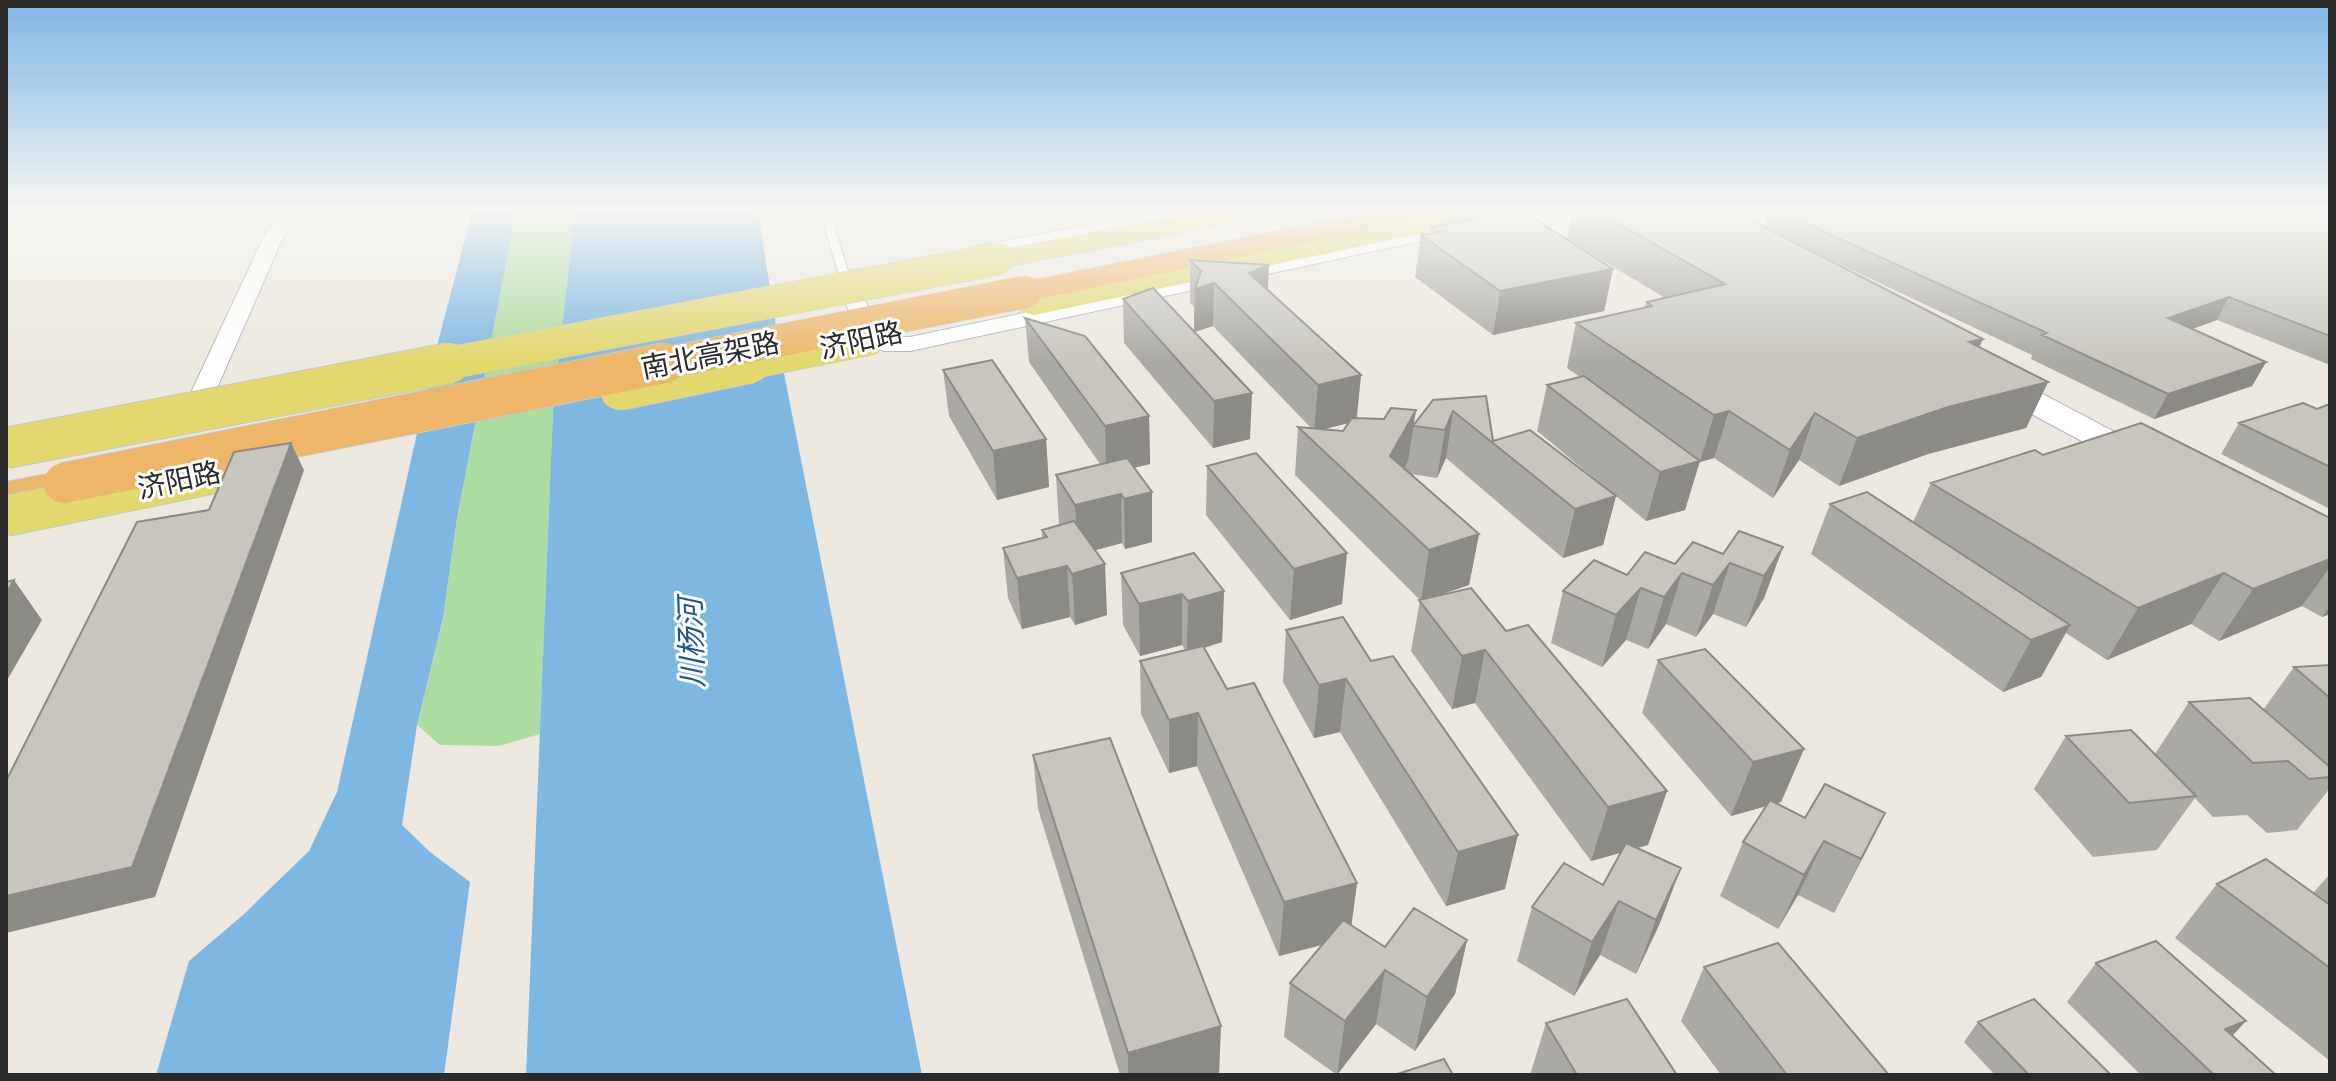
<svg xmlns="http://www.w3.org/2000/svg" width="2336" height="1081" font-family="'Alegreya Sans','Noto Sans SC',sans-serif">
	<rect width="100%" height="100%" fill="#ece8df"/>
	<!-- green -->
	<path fill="#addca2" d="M516 212H575L553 410 540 734 499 746 440 745 417 725 443 618 457 518Z"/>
	<!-- water -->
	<path fill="#7eb8e2" d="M472 212H516L457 518 443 618 417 725 402 825 430 852 470 882 444 1075H156L189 961 243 915 309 851 337 792 434 357Z
		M575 212H758L782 363 922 1075H526L553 410Z"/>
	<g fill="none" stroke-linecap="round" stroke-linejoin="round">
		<!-- lane casing -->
		<g stroke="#b3b3bd" stroke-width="2">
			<path id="lane" d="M820 212H830L850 278 849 280 840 278Z"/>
		</g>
		<!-- street casing -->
		<g stroke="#b3b3bd" stroke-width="2">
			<path id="street" d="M283 212H301L284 235 213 397 209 402H193L189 397 265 234Z
				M1159 212H1197L1188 218 972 259 962 253 972 247Z
				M1502 212H1537L1528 218 910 351H884L861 340 835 278 838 274 857 269 864 271 867 275 864 279 857 281 878 331 889 337H910Z"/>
		</g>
		<!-- secondary casing -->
		<g stroke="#b3b3bd" stroke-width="2">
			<path id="secondary" d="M1994 371 2005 374 2156 454 2161 461 2156 468 2144 471 2132 468 1983 388 1978 381 1983 374Z"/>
		</g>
		<!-- primary casing -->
		<g stroke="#c8c8c8" stroke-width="2">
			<path id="primary" d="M1198 212H1257L1253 218 1243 221 998 268 987 266 982 259 987 252 998 250Z
				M1439 212H1495L1491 218 1481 221 1034 315 1022 312 1017 305 1022 298 1034 295Z"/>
		</g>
		<!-- highway casing -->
		<g stroke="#c8c8c8" stroke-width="2">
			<path id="highway" d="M1372 212H1428L1424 218 1414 221 1025 302 1013 299 1009 292 1013 285 1025 282Z
				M64 471 79 474 85 483 79 492 6 508V482Z"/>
		</g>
		<!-- lane -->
		<use href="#lane" fill="#fff" fill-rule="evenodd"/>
		<!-- street -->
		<use href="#street" fill="#fff" fill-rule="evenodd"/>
		<!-- secondary -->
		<use href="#secondary" fill="#fff" fill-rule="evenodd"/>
		<!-- primary -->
		<use href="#primary" fill="#e1d86e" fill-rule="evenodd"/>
		<!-- highway -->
		<use href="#highway" fill="#edb669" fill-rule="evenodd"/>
		<!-- primary-bridge-far1 casing -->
		<g stroke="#c8c8c8" stroke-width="33" stroke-linecap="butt">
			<path id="primary-bridge-far1" d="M439 365 998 259
				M740 365 870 339"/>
		</g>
		<!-- primary-bridge casing -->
		<g stroke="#c8c8c8" stroke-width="42" stroke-linecap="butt">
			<path id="primary-bridge" d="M620 390 750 363
				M6 448 450 363
				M6 516 215 473"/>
		</g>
		<!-- highway-bridge-far1 casing -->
		<g stroke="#c8c8c8" stroke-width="33" stroke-linecap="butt">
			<path id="highway-bridge-far1" d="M655 365 1025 292"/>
		</g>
		<!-- highway-bridge casing -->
		<g stroke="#c8c8c8" stroke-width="42" stroke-linecap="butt">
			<path id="highway-bridge" d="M64 483 665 363"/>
		</g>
		<!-- primary-bridge-far1 -->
		<use href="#primary-bridge-far1" stroke="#e1d86e" stroke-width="32"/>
		<!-- primary-bridge -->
		<use href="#primary-bridge" stroke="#e1d86e" stroke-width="40"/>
		<!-- highway-bridge-far1 -->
		<use href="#highway-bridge-far1" stroke="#edb669" stroke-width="32"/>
		<!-- highway-bridge -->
		<use href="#highway-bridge" stroke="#edb669" stroke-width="40"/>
	</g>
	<!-- wall -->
	<path fill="#aba9a3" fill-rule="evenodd" d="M1477 212H1524L1613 269 1604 311 1493 335 1415 277 1421 235 1430 234 1431 227 1476 218Z
		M1572 212H1735L1764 227 1769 212H2330V365L2217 320 2192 329 2266 362 2252 386 2154 419 2031 359 2032 355 1799 245 1979 347 2048 382 2026 428 1928 454 1839 486 1799 460 1773 498 1714 458 1699 462 1685 510 1646 521 1616 496 1603 545 1563 558 1446 458 1437 478 1411 474 1479 534 1469 585 1437 596 1506 631 1667 791 1648 845 1637 848 1660 923 1636 974 1600 955 1574 996 1517 961 1532 907 1603 885 1620 853 1591 861 1475 703 1452 709 1411 651 1420 600 1295 475 1298 427 1311 428 1213 326 1195 332 1250 439 1213 448 1124 343 1123 299 1194 331V307L1190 303V260L1267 289 1361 375 1357 418 1415 424 1486 396 1493 441 1611 492 1537 431 1547 385 1580 377 1567 368 1576 323 1645 307 1647 302 1665 298 1567 239ZM1349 423 1343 431 1323 429Z
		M1025 318 1149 416 1150 464 1134 468 1152 492V542L1125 549 1122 543 1095 550 1107 615 1075 625 1070 617 1022 629 1008 598 1003 548 1042 538V530L1059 525 1056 475 1100 464 1029 362Z
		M943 370 1046 439 1049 487 997 500 949 416Z
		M2330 404V509L2221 454 2239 423 2317 409Z
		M2043 455 2330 518V614L2322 617 2302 606 2219 641 2191 624 2107 660 2066 633 2041 677 2003 692 1811 554 1830 504 1913 522 1931 483Z
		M1207 466 1342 604 1290 620 1206 515Z
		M1783 547 1764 598 1746 627 1713 614 1696 637 1666 624 1648 649 1626 640 1602 667 1551 643 1563 591 1675 564 1723 554Z
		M1121 573 1224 591 1222 642 1204 648 1227 689 1357 883 1351 925 1385 947 1467 940 1455 994 1415 1051 1376 1024 1337 1075 1284 1037 1290 983 1323 945 1279 956 1197 766 1169 773 1141 714 1140 661 1185 650 1182 645 1140 656 1123 625Z
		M1343 617 1505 889 1446 906 1340 732 1314 738 1283 682 1286 630Z
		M1658 660 1804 749 1781 802 1777 803 1805 818 1885 813 1834 913 1798 895 1778 929 1720 896 1743 842 1766 806 1731 816 1642 713Z
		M2330 665V788L2297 830 2267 833 2247 815 2213 817 2195 798 2157 850 2093 857 2034 789 2066 736 2155 754 2189 702 2263 710 2294 667Z
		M1033 755 1219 1075H1120L1038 809Z
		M2330 874V1061L2175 938 2217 884 2313 893Z
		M2096 963 2246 1021 2232 1035 2276 1075H2141L2067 1002Z
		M1704 967 1889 1075H1721L1681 1021Z
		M1978 1022 2111 1075H1995L1964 1042Z
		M1546 1023 1677 1075H1530Z"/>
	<!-- shaded-wall -->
	<path fill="#8b8a85" d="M1269 265 1267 308 1249 273Z
		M1613 269 1604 311 1493 335 1500 291Z
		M1214 283 1213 326 1194 332 1195 289Z
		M2229 297 2217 320 2156 342 2168 318Z
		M1983 339 1963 384 1969 342Z
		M2266 362 2252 386 2154 419 2168 394Z
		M1361 375 1356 421 1314 432 1318 385Z
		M2048 382 2026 428 1928 454 1839 486 1857 438 1948 407Z
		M1252 393 1250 439 1213 448 1214 401Z
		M1416 410 1408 461 1384 505 1390 456Z
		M1453 411 1446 458 1437 478 1445 430Z
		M1729 411 1714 458 1700 462 1714 415Z
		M1815 413 1799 460 1773 498 1790 450Z
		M1149 416 1150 464 1106 474 1105 426Z
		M1046 439 1049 487 997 500 993 451Z
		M291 443 304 470 155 897 6 933V896Z
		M1700 461 1685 510 1646 521 1660 472Z
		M1152 492V542L1125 549 1124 499Z
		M1121 494 1122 543 1078 555 1075 505Z
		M1616 496 1603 545 1563 558 1575 509Z
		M1479 534 1469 585 1421 601 1429 550Z
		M1783 547 1764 598 1746 627 1764 576Z
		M1347 553 1342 604 1290 620 1294 569Z
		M2330 559V567L2302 606 2219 641 2253 589Z
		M1730 563 1713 614 1696 637 1713 585Z
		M1105 564 1107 615 1075 625 1072 574Z
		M1067 566 1070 617 1022 629 1017 578Z
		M1682 573 1666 624 1648 649 1664 597Z
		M2224 573 2191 624 2107 660 2138 608Z
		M14 580 42 620 6 682V593Z
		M1641 588 1626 640 1602 667 1616 615Z
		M1224 591 1222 642 1187 653 1188 601Z
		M1182 594V645L1140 656 1139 604Z
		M2330 606V614L2322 617Z
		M2070 625 2041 677 2003 692 2031 640Z
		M1485 650 1475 703 1452 709 1462 656Z
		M1346 679 1340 732 1314 738 1319 685Z
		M1198 713 1197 766 1169 773V720Z
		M1804 749 1781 802 1731 816 1753 762Z
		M1667 791 1648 845 1591 861 1608 807Z
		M1885 813 1858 867 1834 913 1861 859Z
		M1518 835 1505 889 1446 906 1458 852Z
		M1824 841 1798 895 1778 929 1804 875Z
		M1681 868 1660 923 1636 974 1656 920Z
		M1357 883 1350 937 1279 956 1284 902Z
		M1619 901 1600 955 1574 996 1592 942Z
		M1467 940 1455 994 1415 1051 1427 997Z
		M1385 970 1376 1024 1337 1075 1345 1021Z
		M2246 1021 2211 1059 2225 1029Z
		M1221 1026 1219 1075H1128V1053Z"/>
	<!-- building -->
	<path fill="#c7c5be" stroke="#8b8a85" stroke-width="2" d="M1481 212H1524L1613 269 1500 291 1421 235 1439 232 1431 227 1484 217Z
		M1598 212H1735L1983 339 1969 342 2048 382 1948 407 1857 438 1815 413 1790 450 1729 411 1714 415 1576 323 1652 306 1647 302 1725 284Z
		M1781 212H2330V336L2229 297 2168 318 2266 362 2168 394 2042 335 2047 333Z
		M1190 260 1269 265 1249 273 1361 375 1318 385 1214 283 1195 289 1201 271Z
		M1153 288 1252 393 1214 401 1123 299Z
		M1025 318 1085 336 1149 416 1105 426Z
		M992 360 1046 439 993 451 943 370Z
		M1584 376 1700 461 1660 472 1547 385Z
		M1486 396 1493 441 1530 430 1616 496 1575 509 1453 411 1445 430 1413 426 1433 400Z
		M2303 403 2317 409 2330 404V467L2239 423Z
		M1391 408 1416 410 1390 456 1479 534 1429 550 1298 427 1343 431 1352 418 1384 419Z
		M2141 423 2330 518V559L2253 589 2224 573 2138 608 1931 483 2035 450 2043 455Z
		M291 443 132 867 6 896V781L137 522 209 510 234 452Z
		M1256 453 1347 553 1294 569 1207 466Z
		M1127 458 1152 492 1124 499 1121 494 1075 505 1056 475Z
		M1867 492 2070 625 2031 640 1830 504Z
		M1074 521 1105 564 1072 574 1067 566 1017 578 1003 548 1047 537 1042 530Z
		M1739 531 1783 547 1764 576 1730 563 1713 585 1682 573 1664 597 1641 588 1616 615 1563 591 1594 560 1627 575 1645 552 1675 564 1693 542 1723 554Z
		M1194 553 1224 591 1188 601 1182 594 1139 604 1121 573Z
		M14 580 6 593V582Z
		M1471 588 1506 631 1528 625 1667 791 1608 807 1485 650 1462 656 1419 600Z
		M1343 617 1371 661 1393 656 1518 835 1458 852 1346 679 1319 685 1286 630Z
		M1203 646 1227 689 1254 683 1357 883 1284 902 1198 713 1169 720 1140 661Z
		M1705 649 1804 749 1753 762 1658 660Z
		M2330 665V698L2294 667Z
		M2250 698 2330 767V777L2309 779 2288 761 2253 763 2189 702Z
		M2131 730 2196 796 2129 803 2066 736Z
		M1110 738 1221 1026 1128 1053 1033 755Z
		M1825 784 1885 813 1861 859 1824 841 1804 875 1743 842 1770 800 1805 818Z
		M1626 843 1681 868 1656 920 1619 901 1592 942 1532 907 1564 863 1603 885Z
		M2266 859 2330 905V968L2217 884Z
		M1414 908 1467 940 1427 997 1385 970 1345 1021 1290 983 1343 920 1385 947Z
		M2156 941 2246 1021 2225 1029 2276 1075H2214L2096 963Z
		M1778 943 1889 1075H1787L1704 967Z
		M1627 999 1677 1075H1577L1546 1023Z
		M2034 999 2111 1075H2029L1978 1022Z
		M1444 1059 1453 1075H1394Z"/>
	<!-- sky -->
	<linearGradient id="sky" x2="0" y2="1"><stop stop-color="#7db6e6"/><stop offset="0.58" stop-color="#f6f5f1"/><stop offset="1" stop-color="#f6f5f1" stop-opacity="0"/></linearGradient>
	<rect width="2336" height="363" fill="url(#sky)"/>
	<g text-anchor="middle" stroke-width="6" stroke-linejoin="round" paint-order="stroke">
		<!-- street labels -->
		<g font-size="28" fill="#2b2b2b" stroke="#fff">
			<text transform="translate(861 340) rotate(-12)" y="10">济阳路</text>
			<text transform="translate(710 355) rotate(-11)" y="10">南北高架路</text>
			<text transform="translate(179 480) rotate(-12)" y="10">济阳路</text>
		</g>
		<!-- water labels -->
		<g font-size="30" font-style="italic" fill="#1d568e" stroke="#fff">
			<text transform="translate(692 643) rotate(-92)" y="10">川杨河</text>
		</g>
	</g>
	<!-- border -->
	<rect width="2336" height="1081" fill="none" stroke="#2b2b2b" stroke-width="16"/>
</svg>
